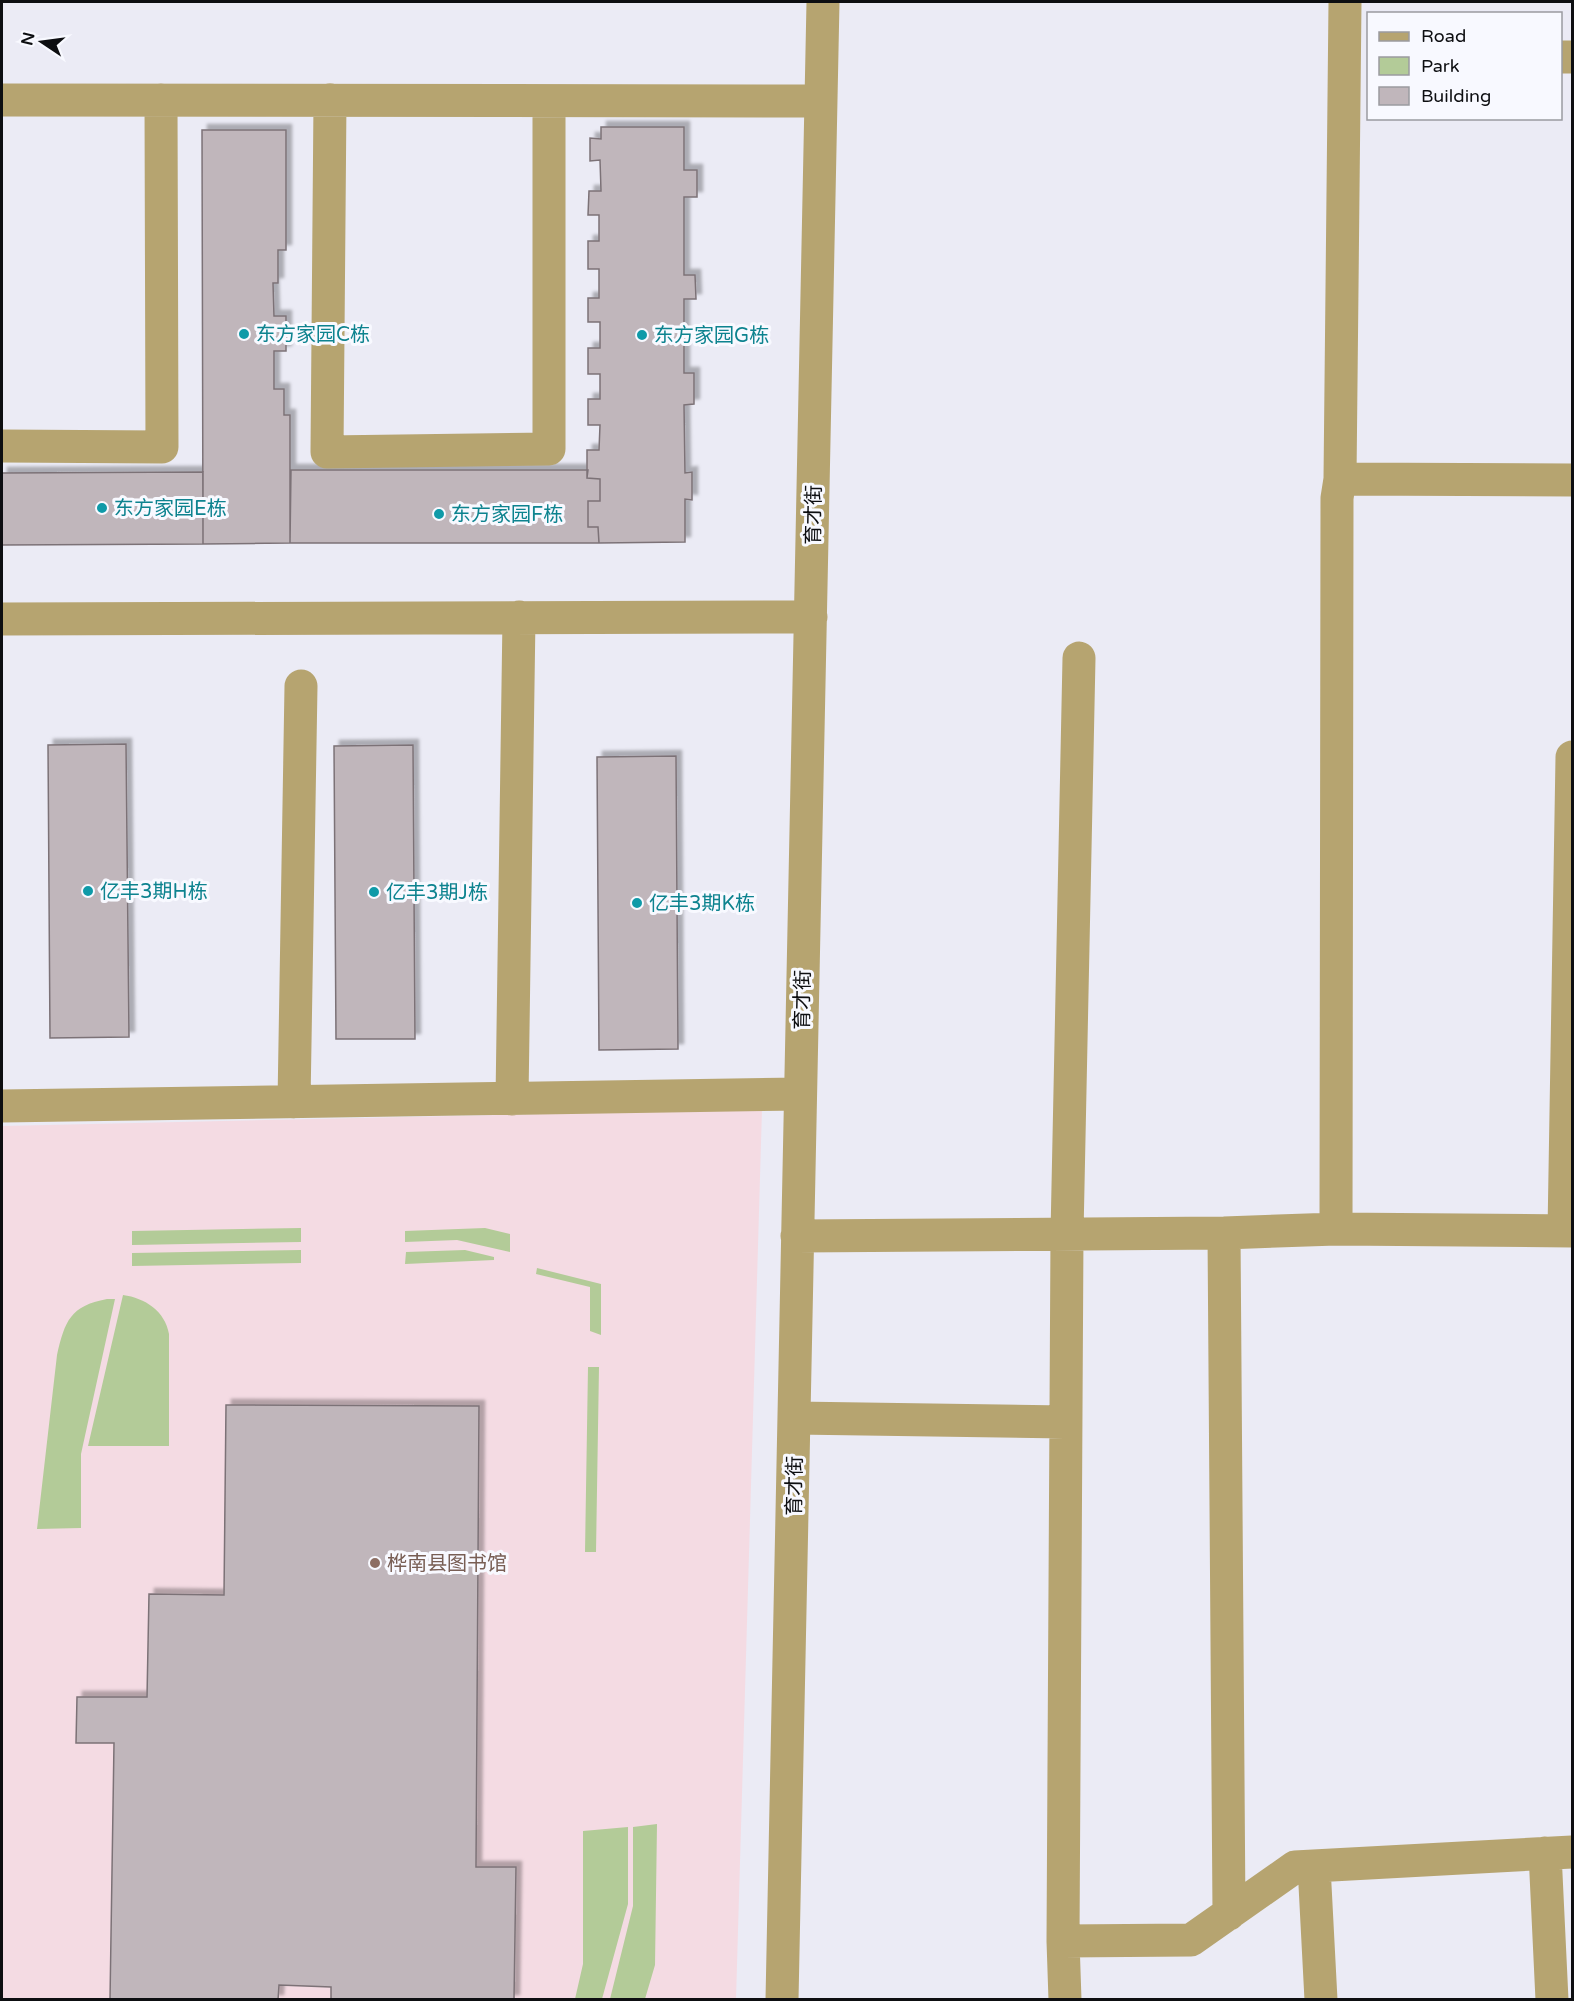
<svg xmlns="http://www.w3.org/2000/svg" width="1574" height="2001" font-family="'Varela Round','Noto Sans SC',sans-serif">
	<defs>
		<filter id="shadow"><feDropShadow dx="5.5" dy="-5.5" stdDeviation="1.5" flood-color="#0004"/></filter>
	</defs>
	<rect width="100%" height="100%" fill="#ebebf5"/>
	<!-- commercial -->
	<path fill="#f4dbe3" d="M762 1109 736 1999H2V1126Z"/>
	<!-- green -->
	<path fill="#b3cb98" d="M301 1228V1242L132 1245V1231Z
		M485 1228 510 1234V1252L457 1240 405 1242V1231Z
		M301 1250V1263L132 1266V1253Z
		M465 1250 494 1257V1260L405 1264 406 1252Z
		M537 1268 601 1284V1335L590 1331V1287L536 1274Z
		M123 1295C145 1298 165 1311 169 1334V1446H88Z
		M107 1299H115L81 1454V1528L37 1529 57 1355C65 1321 70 1306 107 1299Z
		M588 1367H599L596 1552H585Z
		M657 1824 655 1965 645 1999H610L633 1906V1827Z
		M628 1827V1904L602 1999H575L583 1964V1831Z"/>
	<!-- building -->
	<path fill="#c0b6bb" stroke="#7c7277" stroke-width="1.5" filter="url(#shadow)" d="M601 127H684V170H697V197H684V275H695L696 299H684V373H694V404L684 405 685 473 692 472V500L685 499V542L599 543 598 527H588V501H600V479L587 478V450H599L600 425H588V399H600V374H588V348H600V322H588V298H599V269H588V241H599V215H588L589 191H601L600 160 590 161V138L601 139Z
		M202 130H286V250H278V283H273L274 316H286V351H274V389H284V415H290V543L203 544Z
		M291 470H588L587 478 600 479V501H588V527H598L599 543H290Z
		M203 472V544L2 545V473Z
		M126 744 129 1037 50 1038 48 745Z
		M413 745 415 1039H336L334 746Z
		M676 756 678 1049 599 1050 597 757Z
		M226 1405 479 1406 476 1867H516L514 2000H331V1987L279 1985 278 2000H110L114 1743H76L77 1697H147L149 1594 224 1595Z"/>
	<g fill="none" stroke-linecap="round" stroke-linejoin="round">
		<!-- minor -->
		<path stroke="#b6a470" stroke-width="33" d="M1560 57H1572
			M2 100 820 101
			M330 100 327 452 549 449V101
			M2 446 162 447 161 100
			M1340 479 1345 2
			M2 619 811 617
			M512 1099 519 617
			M294 1102 301 686
			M2 1106 800 1094
			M1336 1229 1337 498 1340 479 1572 480
			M1564 1231 1572 757
			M1224 1233 1229 1914
			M797 1236 1224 1233 1336 1229 1572 1231
			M795 1418 1065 1422
			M1545 1853 1552 2000
			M1314 1866 1321 2000
			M1063 1941 1191 1940 1295 1867 1572 1852
			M782 2000 823 2
			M1065 2000 1063 1941 1067 1234 1079 658"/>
	</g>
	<!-- markers -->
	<g fill="#0f9aa8" stroke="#f8f9ff" stroke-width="2">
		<circle cx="244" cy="334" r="6"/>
		<circle cx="642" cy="335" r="6"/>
		<circle cx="102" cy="508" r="6"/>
		<circle cx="439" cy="514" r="6"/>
		<circle cx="88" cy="891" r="6"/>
		<circle cx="374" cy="892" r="6"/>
		<circle cx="637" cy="903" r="6"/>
	</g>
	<circle fill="#8d6e63" stroke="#f8f9ff" stroke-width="2" cx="375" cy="1563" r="6"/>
	<g text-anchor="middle" stroke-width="6" stroke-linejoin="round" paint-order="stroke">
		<!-- culture labels -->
		<g font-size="20" fill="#0d838f" stroke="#f8f9ff" text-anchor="start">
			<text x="256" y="341">东方家园C栋</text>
			<text x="654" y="342">东方家园G栋</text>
			<text x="114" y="515">东方家园E栋</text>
			<text x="451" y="521">东方家园F栋</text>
			<text x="100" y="898">亿丰3期H栋</text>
			<text x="386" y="899">亿丰3期J栋</text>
			<text x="649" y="910">亿丰3期K栋</text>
		</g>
		<!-- street labels -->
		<g font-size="20" fill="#0d0e11" stroke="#f8f9ff">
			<text transform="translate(813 515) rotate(-89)" y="7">育才街</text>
			<text transform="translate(802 1000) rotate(-89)" y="7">育才街</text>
			<text transform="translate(794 1486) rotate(-89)" y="7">育才街</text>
		</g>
		<!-- education labels -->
		<g font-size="20" fill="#785e54" stroke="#f8f9ff" text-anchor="start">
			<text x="387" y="1570">桦南县图书馆</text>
		</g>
	</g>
	<!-- border -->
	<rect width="1574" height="2001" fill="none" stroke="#0d0e11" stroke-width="6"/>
	<!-- legend -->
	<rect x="1367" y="12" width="195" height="108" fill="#f8f9ff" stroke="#9a9ba0" stroke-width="1.5"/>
	<rect x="1379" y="32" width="30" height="9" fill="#b6a470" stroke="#9a9ba0" stroke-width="1.5"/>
	<text x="1421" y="42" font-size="18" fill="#0d0e11">Road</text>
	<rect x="1379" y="57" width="30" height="18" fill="#b3cb98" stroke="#9a9ba0" stroke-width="1.5"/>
	<text x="1421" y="72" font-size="18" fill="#0d0e11">Park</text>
	<rect x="1379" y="87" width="30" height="18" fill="#c0b6bb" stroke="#9a9ba0" stroke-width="1.5"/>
	<text x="1421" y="102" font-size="18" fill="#0d0e11">Building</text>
	<!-- north arrow -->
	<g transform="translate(42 42) rotate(283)" stroke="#f8f9ff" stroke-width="4.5" paint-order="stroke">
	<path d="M0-4.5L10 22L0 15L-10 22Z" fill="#0d0e11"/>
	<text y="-9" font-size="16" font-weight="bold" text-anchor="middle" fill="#0d0e11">N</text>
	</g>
</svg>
